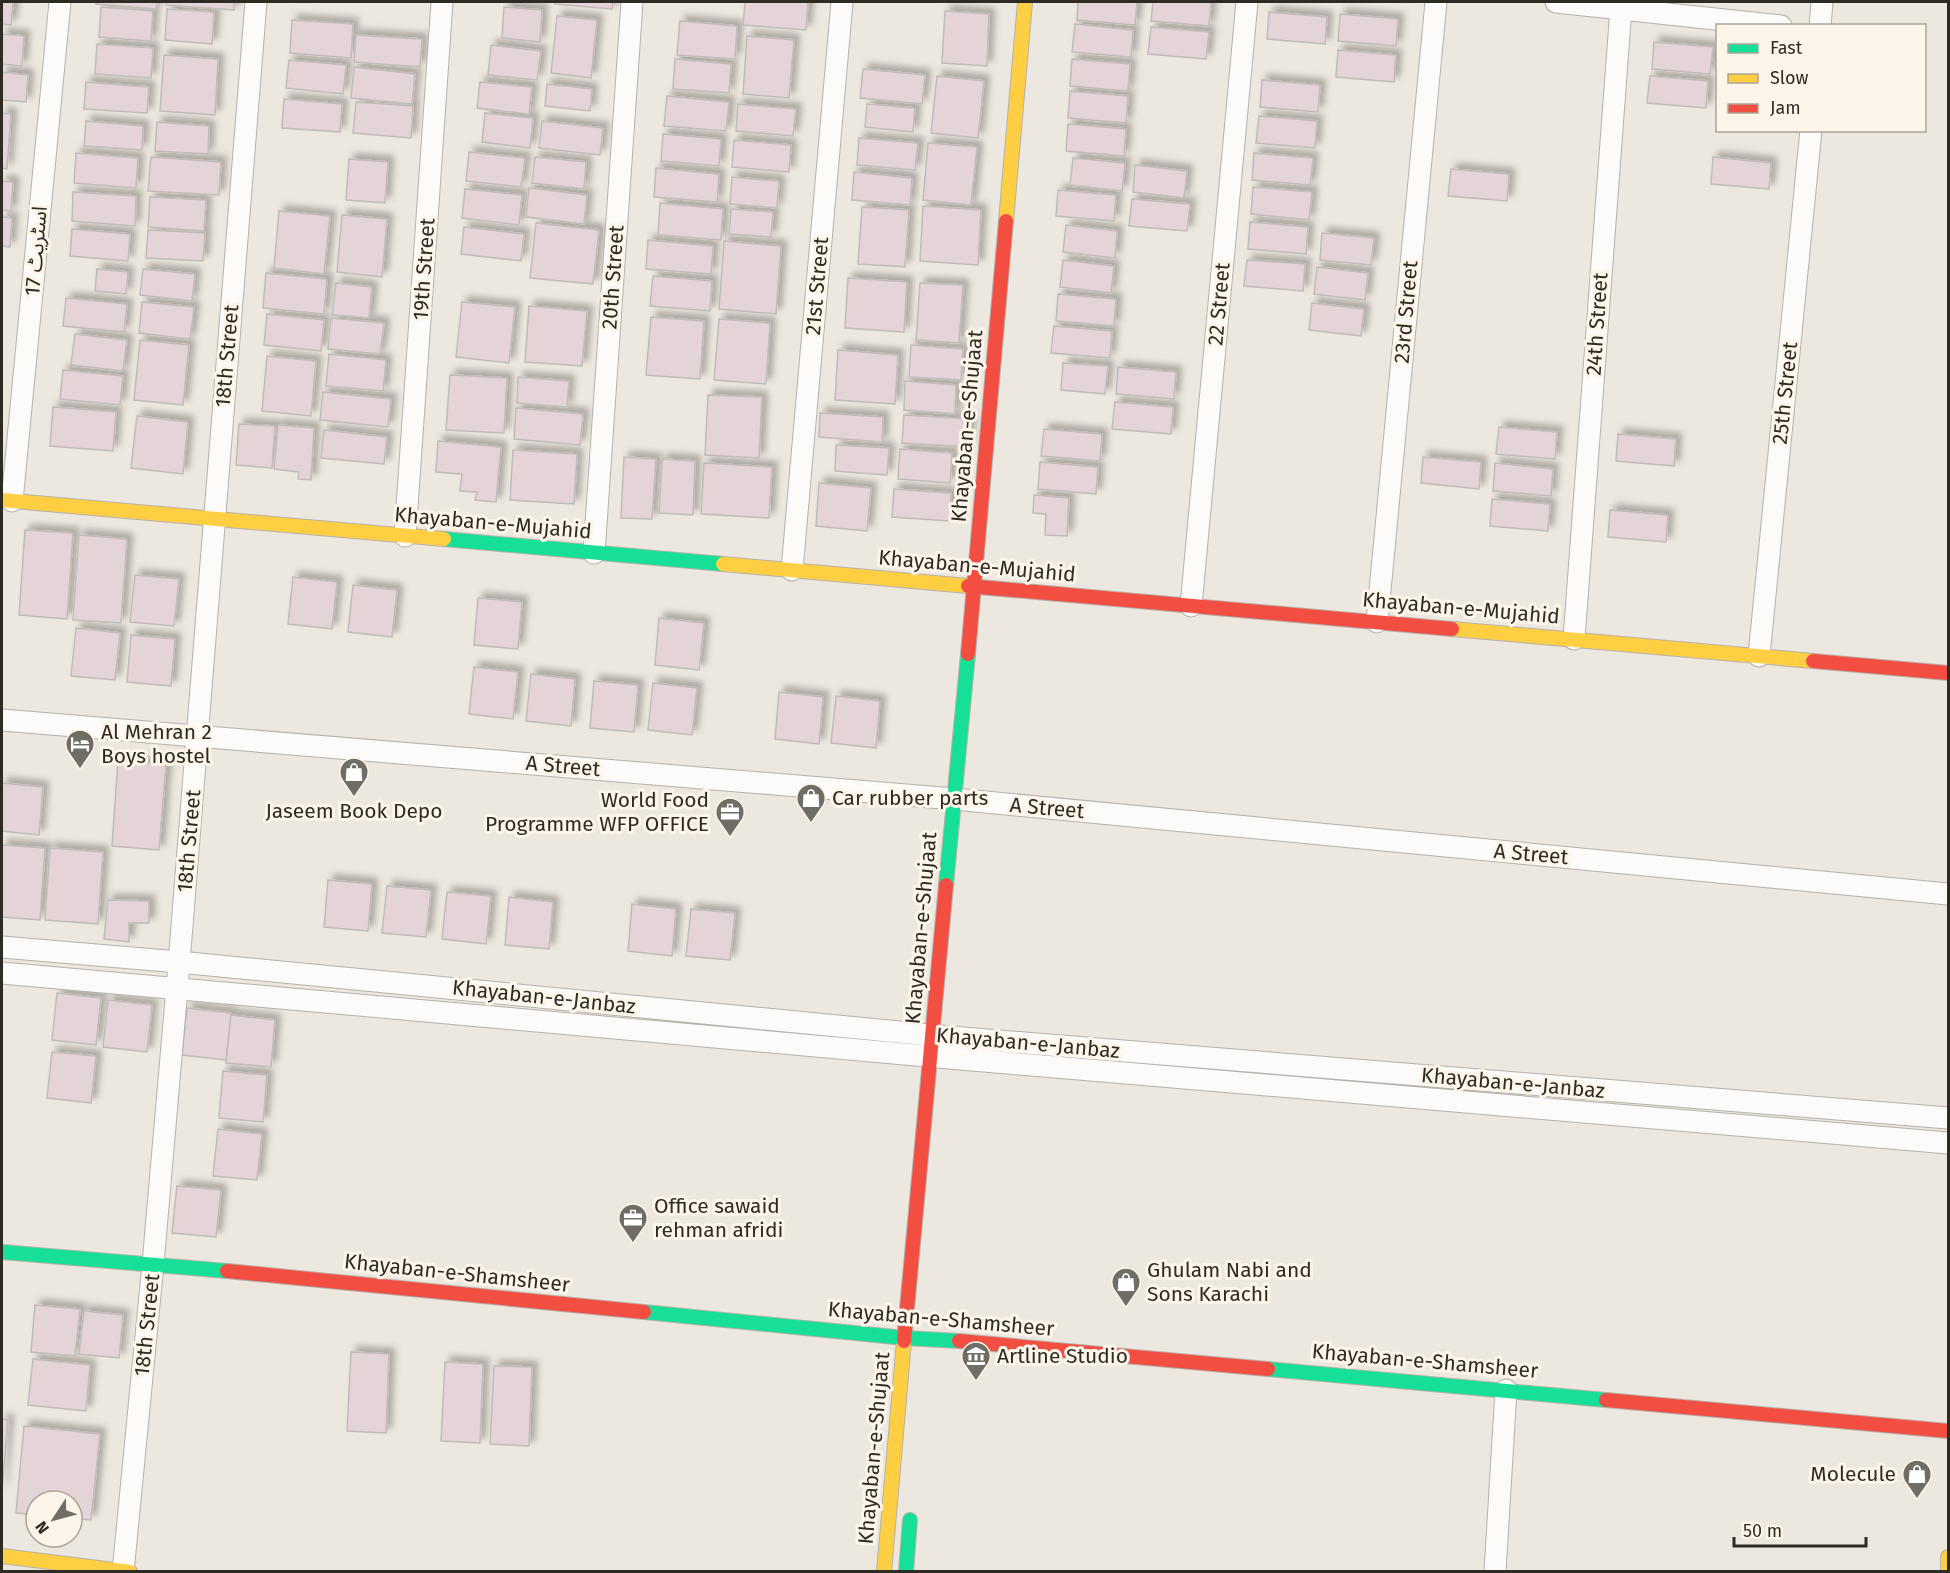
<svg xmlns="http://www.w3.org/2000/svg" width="1950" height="1573" font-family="'Fira Sans','Noto Sans Arabic',sans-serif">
	<defs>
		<filter id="shadow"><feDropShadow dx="5.5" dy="-5.5" stdDeviation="3" flood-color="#0004"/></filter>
	</defs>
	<rect width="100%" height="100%" fill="#ece7df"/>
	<!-- building -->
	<path fill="#e4d4d7" stroke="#c0bbb8" stroke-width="1.5" filter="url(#shadow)" d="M2 2H13L11 25 2 24Z
		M97 2H157L156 9 96 4Z
		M166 2H234V10L166 5Z
		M556 2H613L612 9 555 4Z
		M745 2H808L806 30 743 25Z
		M1078 2H1137L1135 25 1077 20Z
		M1153 2H1211L1209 26 1151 21Z
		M101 7 153 11 151 41 99 37Z
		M504 7 542 10 540 42 502 38Z
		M167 9 214 12 212 44 165 40Z
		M945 11 989 14 987 66 942 63Z
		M1269 12 1327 17 1325 44 1267 39Z
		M1340 14 1398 19 1396 46 1338 41Z
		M557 16 597 20 591 78 551 73Z
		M292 20 353 24 351 58 290 53Z
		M680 21 737 26 735 59 677 55Z
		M1075 24 1133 30 1131 57 1072 52Z
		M1151 27 1209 32 1206 59 1148 54Z
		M2 34 24 36 22 66 2 64Z
		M356 35 422 39 420 67 354 62Z
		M747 36 794 40 789 98 743 94Z
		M1654 42 1713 47 1710 74 1652 69Z
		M97 44 153 48 151 78 95 74Z
		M491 45 541 51 537 80 488 75Z
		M1338 50 1396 55 1394 82 1336 77Z
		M164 55 218 59 215 115 160 111Z
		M675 59 731 64 729 93 673 89Z
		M1072 59 1130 64 1128 91 1070 86Z
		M289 60 346 65 343 94 286 88Z
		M354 67 415 74 412 104 351 98Z
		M863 69 925 75 922 104 860 98Z
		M2 72 28 75 26 102 2 100Z
		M937 76 984 81 978 138 931 133Z
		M1650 76 1708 81 1706 108 1647 103Z
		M1262 80 1320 85 1318 112 1260 107Z
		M86 82 149 87 147 113 84 109Z
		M480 82 532 87 529 114 477 108Z
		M547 84 592 89 590 111 545 106Z
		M1070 91 1128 96 1126 123 1068 118Z
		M667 96 729 102 726 131 664 126Z
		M284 99 342 104 340 132 282 128Z
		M356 102 413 106 411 138 353 133Z
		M738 104 796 109 793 136 736 131Z
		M867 104 915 108 913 132 865 127Z
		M2 113 11 114 7 169 2 168Z
		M485 113 533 118 530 148 482 142Z
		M1259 116 1317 121 1315 148 1256 143Z
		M86 121 143 126 142 150 84 146Z
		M542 121 603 128 600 155 539 148Z
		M157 122 209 126 208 154 155 151Z
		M1068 124 1126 129 1124 156 1066 151Z
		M663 134 721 139 719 166 661 161Z
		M859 138 918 143 915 170 857 165Z
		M734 140 791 145 789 172 732 167Z
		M928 143 977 147 971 205 923 200Z
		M469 152 525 158 521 187 466 181Z
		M76 153 138 158 136 188 74 183Z
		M1254 153 1313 158 1310 185 1252 180Z
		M151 157 221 162 219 195 148 191Z
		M535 157 586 162 584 189 532 183Z
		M1713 157 1771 163 1769 189 1711 184Z
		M1073 158 1125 163 1122 191 1070 185Z
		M349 159 388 162 385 203 346 200Z
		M1135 165 1187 171 1184 198 1133 192Z
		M656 168 719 174 717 202 654 197Z
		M1451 169 1509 174 1507 201 1448 196Z
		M854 172 912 178 910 205 852 200Z
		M732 177 779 181 777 208 730 204Z
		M2 181 13 182 11 211 2 210Z
		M1253 187 1312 192 1309 220 1251 214Z
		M529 188 587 195 584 224 526 217Z
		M465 189 522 195 519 225 462 218Z
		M1058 190 1116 195 1114 221 1056 216Z
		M73 192 136 196 135 226 72 221Z
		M150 197 206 200 204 231 148 227Z
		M1132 199 1190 204 1187 231 1129 226Z
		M660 203 723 209 721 240 658 235Z
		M923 206 981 210 978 265 920 261Z
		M862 207 909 210 905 267 858 264Z
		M731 209 773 212 771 237 729 234Z
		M279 211 330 216 324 274 274 268Z
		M342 215 387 219 382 277 337 272Z
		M2 217 12 218 10 247 2 246Z
		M1250 222 1308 227 1306 254 1248 249Z
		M536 223 599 230 593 284 530 278Z
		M1066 225 1117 231 1115 258 1063 252Z
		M464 227 524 234 521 261 461 254Z
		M72 229 130 234 128 261 70 256Z
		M148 230 205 233 203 261 146 258Z
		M1322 233 1374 238 1371 265 1320 260Z
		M648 240 713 246 711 274 646 269Z
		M724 241 781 246 776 314 719 309Z
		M1063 260 1114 266 1111 293 1060 287Z
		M1247 260 1305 264 1303 291 1244 286Z
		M1317 267 1368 273 1365 300 1314 294Z
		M97 269 128 272 126 294 95 291Z
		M143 269 195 274 192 301 140 295Z
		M266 273 327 279 324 314 263 308Z
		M653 276 712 281 710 311 650 306Z
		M848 278 907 282 904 332 845 328Z
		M336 283 372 287 369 318 332 315Z
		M920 283 963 285 959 343 916 340Z
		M1058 294 1116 299 1114 326 1056 321Z
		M66 298 127 304 124 332 63 326Z
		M142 302 194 307 190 339 139 333Z
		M462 302 515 307 509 363 456 357Z
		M1312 303 1364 309 1361 336 1309 330Z
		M529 306 587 311 582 366 525 362Z
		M267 314 324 320 321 351 264 345Z
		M651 317 704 321 700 379 646 375Z
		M331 318 384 323 380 354 328 349Z
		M719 319 770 323 766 384 714 380Z
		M1054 326 1112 331 1110 358 1051 353Z
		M75 334 127 340 123 371 71 365Z
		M140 340 189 345 183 405 134 400Z
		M911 345 963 349 961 380 909 377Z
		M838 350 898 355 895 404 835 400Z
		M329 354 386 360 383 391 326 386Z
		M267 356 316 361 311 416 262 411Z
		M1063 363 1108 366 1105 394 1061 390Z
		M1118 367 1176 372 1174 399 1116 394Z
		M63 370 123 376 120 405 60 399Z
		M450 375 507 378 504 433 446 430Z
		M518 377 569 381 567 407 517 403Z
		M905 381 956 385 955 414 904 410Z
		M323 392 391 399 388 427 320 420Z
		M708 395 762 397 759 458 705 455Z
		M1115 402 1173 407 1171 434 1112 429Z
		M53 407 116 412 113 451 50 446Z
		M516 408 583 414 580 445 514 439Z
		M820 413 883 417 882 442 819 437Z
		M904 415 970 419 968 447 902 443Z
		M137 416 188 422 183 474 131 468Z
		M239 424 275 426 272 468 236 465Z
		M278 425 314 428 311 480 298 479 299 472 274 469Z
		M1499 427 1557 432 1555 459 1496 454Z
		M1044 429 1102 434 1100 461 1041 456Z
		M324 430 387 437 384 464 321 458Z
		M1618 434 1676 439 1674 466 1616 461Z
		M438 441 501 447 496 502 475 500 477 492 460 491 462 474 436 472Z
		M836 445 889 448 887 475 835 471Z
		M900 449 952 453 950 483 898 479Z
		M513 450 577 454 574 504 510 500Z
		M624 457 656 459 652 519 621 518Z
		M1423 457 1481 462 1479 489 1421 483Z
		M662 459 695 461 693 515 659 513Z
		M1040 462 1098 467 1096 494 1038 489Z
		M704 463 772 467 769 518 701 514Z
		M1495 463 1553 469 1551 496 1493 491Z
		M819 483 871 488 867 531 816 526Z
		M894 489 951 493 950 521 892 517Z
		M1034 495 1069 498 1067 536 1045 535 1046 514 1033 513Z
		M1492 499 1550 504 1548 531 1490 526Z
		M1610 510 1668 515 1666 542 1608 537Z
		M25 530 73 533 67 619 19 615Z
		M79 535 127 539 121 623 73 620Z
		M135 575 179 579 174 626 130 622Z
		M293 577 337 582 332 629 288 624Z
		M353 585 397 590 392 637 348 632Z
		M478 598 522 602 518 649 474 645Z
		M659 618 704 623 699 670 655 665Z
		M76 628 120 633 115 680 71 676Z
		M131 635 175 639 171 686 127 682Z
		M474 667 518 672 513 719 469 714Z
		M531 674 575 679 571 726 526 721Z
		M594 681 638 685 634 732 590 728Z
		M653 683 697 688 692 735 648 730Z
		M779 692 823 697 819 744 775 739Z
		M836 696 880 701 876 748 831 743Z
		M118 761 166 765 159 850 112 846Z
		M2 783 43 787 39 835 2 831Z
		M2 845 45 848 40 920 2 917Z
		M50 848 103 852 98 924 45 920Z
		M328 880 372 884 368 931 324 927Z
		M387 886 431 890 426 937 382 933Z
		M447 892 491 896 486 944 442 939Z
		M509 897 553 902 549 949 505 945Z
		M108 900 149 901V923H129V942L104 939Z
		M632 904 676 909 672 956 628 951Z
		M691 909 735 913 730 960 686 956Z
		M57 993 101 998 96 1045 52 1040Z
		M108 1000 152 1005 147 1052 103 1047Z
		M187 1008 231 1013 226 1060 182 1055Z
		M231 1015 275 1020 271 1067 226 1063Z
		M52 1052 96 1056 91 1103 47 1098Z
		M223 1071 267 1075 263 1122 219 1118Z
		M218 1129 262 1134 257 1180 213 1176Z
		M177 1186 221 1190 216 1237 172 1233Z
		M35 1305 80 1309 75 1356 31 1352Z
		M84 1311 123 1315 119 1358 79 1354Z
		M351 1352 389 1354 386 1433 347 1431Z
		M33 1359 90 1365 86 1411 28 1405Z
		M445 1362 483 1364 480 1443 441 1441Z
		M494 1366 532 1367 529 1446 490 1444Z
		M2 1419 8 1420 2 1491Z
		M24 1426 100 1434 91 1520 72 1518V1501H36V1515L16 1513Z"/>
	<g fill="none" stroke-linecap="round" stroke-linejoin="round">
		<!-- street casing -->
		<g stroke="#b5b1ab" stroke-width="23">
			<path id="street" d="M1556 2 1781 26
				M1820 26 1822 2
				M12 501 60 2
				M405 536 442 2
				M594 553 632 2
				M792 570 842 2
				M1191 606 1247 2
				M1377 622 1436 2
				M1574 639 1621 8
				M1759 656 1811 130
				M2 720 954 799 1948 894
				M2 947 179 962 951 1037 1948 1118
				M2 973 949 1058 1948 1143
				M123 1572 153 1264 177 988 256 2
				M1495 1572 1506 1390"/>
		</g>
		<!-- fast casing -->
		<g stroke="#b5b1ab" stroke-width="16">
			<path id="fast" d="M444 539 723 564
				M946 885 968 654
				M2 1252 227 1271
				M644 1312 905 1338 959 1341
				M1268 1369 1606 1400
				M906 1572 910 1520"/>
		</g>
		<!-- slow casing -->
		<g stroke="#b5b1ab" stroke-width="16">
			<path id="slow" d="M1006 221 1025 2
				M2 500 444 539
				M723 564 968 586
				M1452 629 1813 661
				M2 1556 130 1572
				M1948 1557V1572
				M884 1572 904 1341"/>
		</g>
		<!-- jam casing -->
		<g stroke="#b5b1ab" stroke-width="16">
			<path id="jam" d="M968 586 1452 629
				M968 654 1006 221
				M1813 661 1948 673
				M227 1271 644 1312
				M904 1341 946 885
				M959 1341 1268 1369
				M1606 1400 1948 1431"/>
		</g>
		<!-- street -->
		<use href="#street" stroke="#fcfbfa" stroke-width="21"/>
		<!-- fast -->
		<use href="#fast" stroke="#16e098" stroke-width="14"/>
		<!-- slow -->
		<use href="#slow" stroke="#ffcf43" stroke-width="14"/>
		<!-- jam -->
		<use href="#jam" stroke="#f24e42" stroke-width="14"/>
	</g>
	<!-- icons -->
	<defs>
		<g id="hotel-pin" transform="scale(1.5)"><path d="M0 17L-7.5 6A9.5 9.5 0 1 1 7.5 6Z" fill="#706d66" stroke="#fef5ea"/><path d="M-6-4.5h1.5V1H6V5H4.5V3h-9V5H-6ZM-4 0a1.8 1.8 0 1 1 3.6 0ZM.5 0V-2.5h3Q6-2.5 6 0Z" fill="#fff"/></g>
		<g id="shop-pin" transform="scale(1.5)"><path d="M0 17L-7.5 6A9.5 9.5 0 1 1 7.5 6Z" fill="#706d66" stroke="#fef5ea"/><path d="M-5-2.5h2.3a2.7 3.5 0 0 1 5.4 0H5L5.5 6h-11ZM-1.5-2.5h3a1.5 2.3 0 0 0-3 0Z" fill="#fff"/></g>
		<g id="office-pin" transform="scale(1.5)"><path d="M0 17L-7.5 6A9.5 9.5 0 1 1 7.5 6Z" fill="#706d66" stroke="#fef5ea"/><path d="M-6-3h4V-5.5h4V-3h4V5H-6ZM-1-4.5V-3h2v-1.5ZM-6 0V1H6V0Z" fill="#fff"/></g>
		<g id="museum-pin" transform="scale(1.5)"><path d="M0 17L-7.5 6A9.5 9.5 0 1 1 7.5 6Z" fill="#706d66" stroke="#fef5ea"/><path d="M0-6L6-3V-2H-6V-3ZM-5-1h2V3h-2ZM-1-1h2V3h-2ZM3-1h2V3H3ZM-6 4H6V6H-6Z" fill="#fff"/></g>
	</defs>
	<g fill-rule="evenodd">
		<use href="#hotel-pin" x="80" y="744"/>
		<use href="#shop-pin" x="354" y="772"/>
		<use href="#shop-pin" x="811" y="798"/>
		<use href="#office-pin" x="730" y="812"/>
		<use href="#office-pin" x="633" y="1218"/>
		<use href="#shop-pin" x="1126" y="1282"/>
		<use href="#museum-pin" x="976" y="1356"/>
		<use href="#shop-pin" x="1917" y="1474"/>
	</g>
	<g text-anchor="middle" stroke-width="6" stroke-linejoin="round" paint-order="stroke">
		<!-- street labels -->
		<g font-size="21" fill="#2e2b25" stroke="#fef5ea">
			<text transform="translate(36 251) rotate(-85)" y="7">اسٹریٹ 17</text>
			<text transform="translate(424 269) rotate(-86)" y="7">19th Street</text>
			<text transform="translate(613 277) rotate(-86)" y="7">20th Street</text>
			<text transform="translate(817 286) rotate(-85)" y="7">21st Street</text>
			<text transform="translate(1219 304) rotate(-85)" y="7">22 Street</text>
			<text transform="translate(1406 312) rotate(-85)" y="7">23rd Street</text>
			<text transform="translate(1597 324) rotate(-86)" y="7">24th Street</text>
			<text transform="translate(227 356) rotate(-85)" y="7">18th Street</text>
			<text transform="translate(1785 393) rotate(-84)" y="7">25th Street</text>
			<text transform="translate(967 426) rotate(-85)" y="7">Khayaban-e-Shujaat</text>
			<text transform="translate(493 523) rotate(5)" y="7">Khayaban-e-Mujahid</text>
			<text transform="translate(977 566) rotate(5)" y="7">Khayaban-e-Mujahid</text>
			<text transform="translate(1461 608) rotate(5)" y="7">Khayaban-e-Mujahid</text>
			<text transform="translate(563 766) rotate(5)" y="7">A Street</text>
			<text transform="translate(1047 808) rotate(5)" y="7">A Street</text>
			<text transform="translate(189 841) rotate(-85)" y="7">18th Street</text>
			<text transform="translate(1531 854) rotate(5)" y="7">A Street</text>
			<text transform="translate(921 928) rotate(-85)" y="7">Khayaban-e-Shujaat</text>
			<text transform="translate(544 997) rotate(6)" y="7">Khayaban-e-Janbaz</text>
			<text transform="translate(1028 1043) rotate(5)" y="7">Khayaban-e-Janbaz</text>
			<text transform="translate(1513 1083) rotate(5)" y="7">Khayaban-e-Janbaz</text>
			<text transform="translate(457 1273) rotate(6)" y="7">Khayaban-e-Shamsheer</text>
			<text transform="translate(941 1319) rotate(5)" y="7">Khayaban-e-Shamsheer</text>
			<text transform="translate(147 1325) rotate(-84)" y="7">18th Street</text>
			<text transform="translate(1425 1361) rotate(5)" y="7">Khayaban-e-Shamsheer</text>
			<text transform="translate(874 1448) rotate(-85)" y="7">Khayaban-e-Shujaat</text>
		</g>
		<!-- poi labels -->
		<g font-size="21" fill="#2e2b25" stroke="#fef5ea" text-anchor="start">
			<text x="101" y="739">Al Mehran 2<tspan x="101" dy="24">Boys hostel</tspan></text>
			<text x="832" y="805">Car rubber parts</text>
			<text x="709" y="807" text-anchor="end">World Food<tspan x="709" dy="24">Programme WFP OFFICE</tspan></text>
			<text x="354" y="818" text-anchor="middle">Jaseem Book Depo</text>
			<text x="654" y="1213">Office sawaid<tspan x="654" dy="24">rehman afridi</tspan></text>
			<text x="1147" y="1277">Ghulam Nabi and<tspan x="1147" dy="24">Sons Karachi</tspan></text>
			<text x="997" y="1363">Artline Studio</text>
			<text x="1896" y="1481" text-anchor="end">Molecule</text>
		</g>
	</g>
	<!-- border -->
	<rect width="1950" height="1573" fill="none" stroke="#2e2b25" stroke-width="6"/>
	<!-- legend -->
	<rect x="1716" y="24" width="210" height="108" fill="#fef5ea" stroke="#aba49b" stroke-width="1.5"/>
	<rect x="1728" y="44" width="30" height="9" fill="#16e098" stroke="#aba49b" stroke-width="1.5"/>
	<text x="1770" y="54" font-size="18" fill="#2e2b25">Fast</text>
	<rect x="1728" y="74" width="30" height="9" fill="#ffcf43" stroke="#aba49b" stroke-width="1.5"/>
	<text x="1770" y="84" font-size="18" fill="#2e2b25">Slow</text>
	<rect x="1728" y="104" width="30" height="9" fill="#f24e42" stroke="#aba49b" stroke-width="1.5"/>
	<text x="1770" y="114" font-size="18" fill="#2e2b25">Jam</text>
	<!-- north arrow -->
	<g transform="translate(54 1519) rotate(234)"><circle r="28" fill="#fef5ea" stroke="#aba49b" stroke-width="1.5"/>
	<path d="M0-4.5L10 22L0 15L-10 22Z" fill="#706d66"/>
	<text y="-9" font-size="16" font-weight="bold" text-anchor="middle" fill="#2e2b25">N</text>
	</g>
	<!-- scale -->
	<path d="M1734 1537v9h132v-9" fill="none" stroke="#2e2b25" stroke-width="3"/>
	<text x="1743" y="1537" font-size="18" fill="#2e2b25" stroke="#fef5ea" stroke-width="4.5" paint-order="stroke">50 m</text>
</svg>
